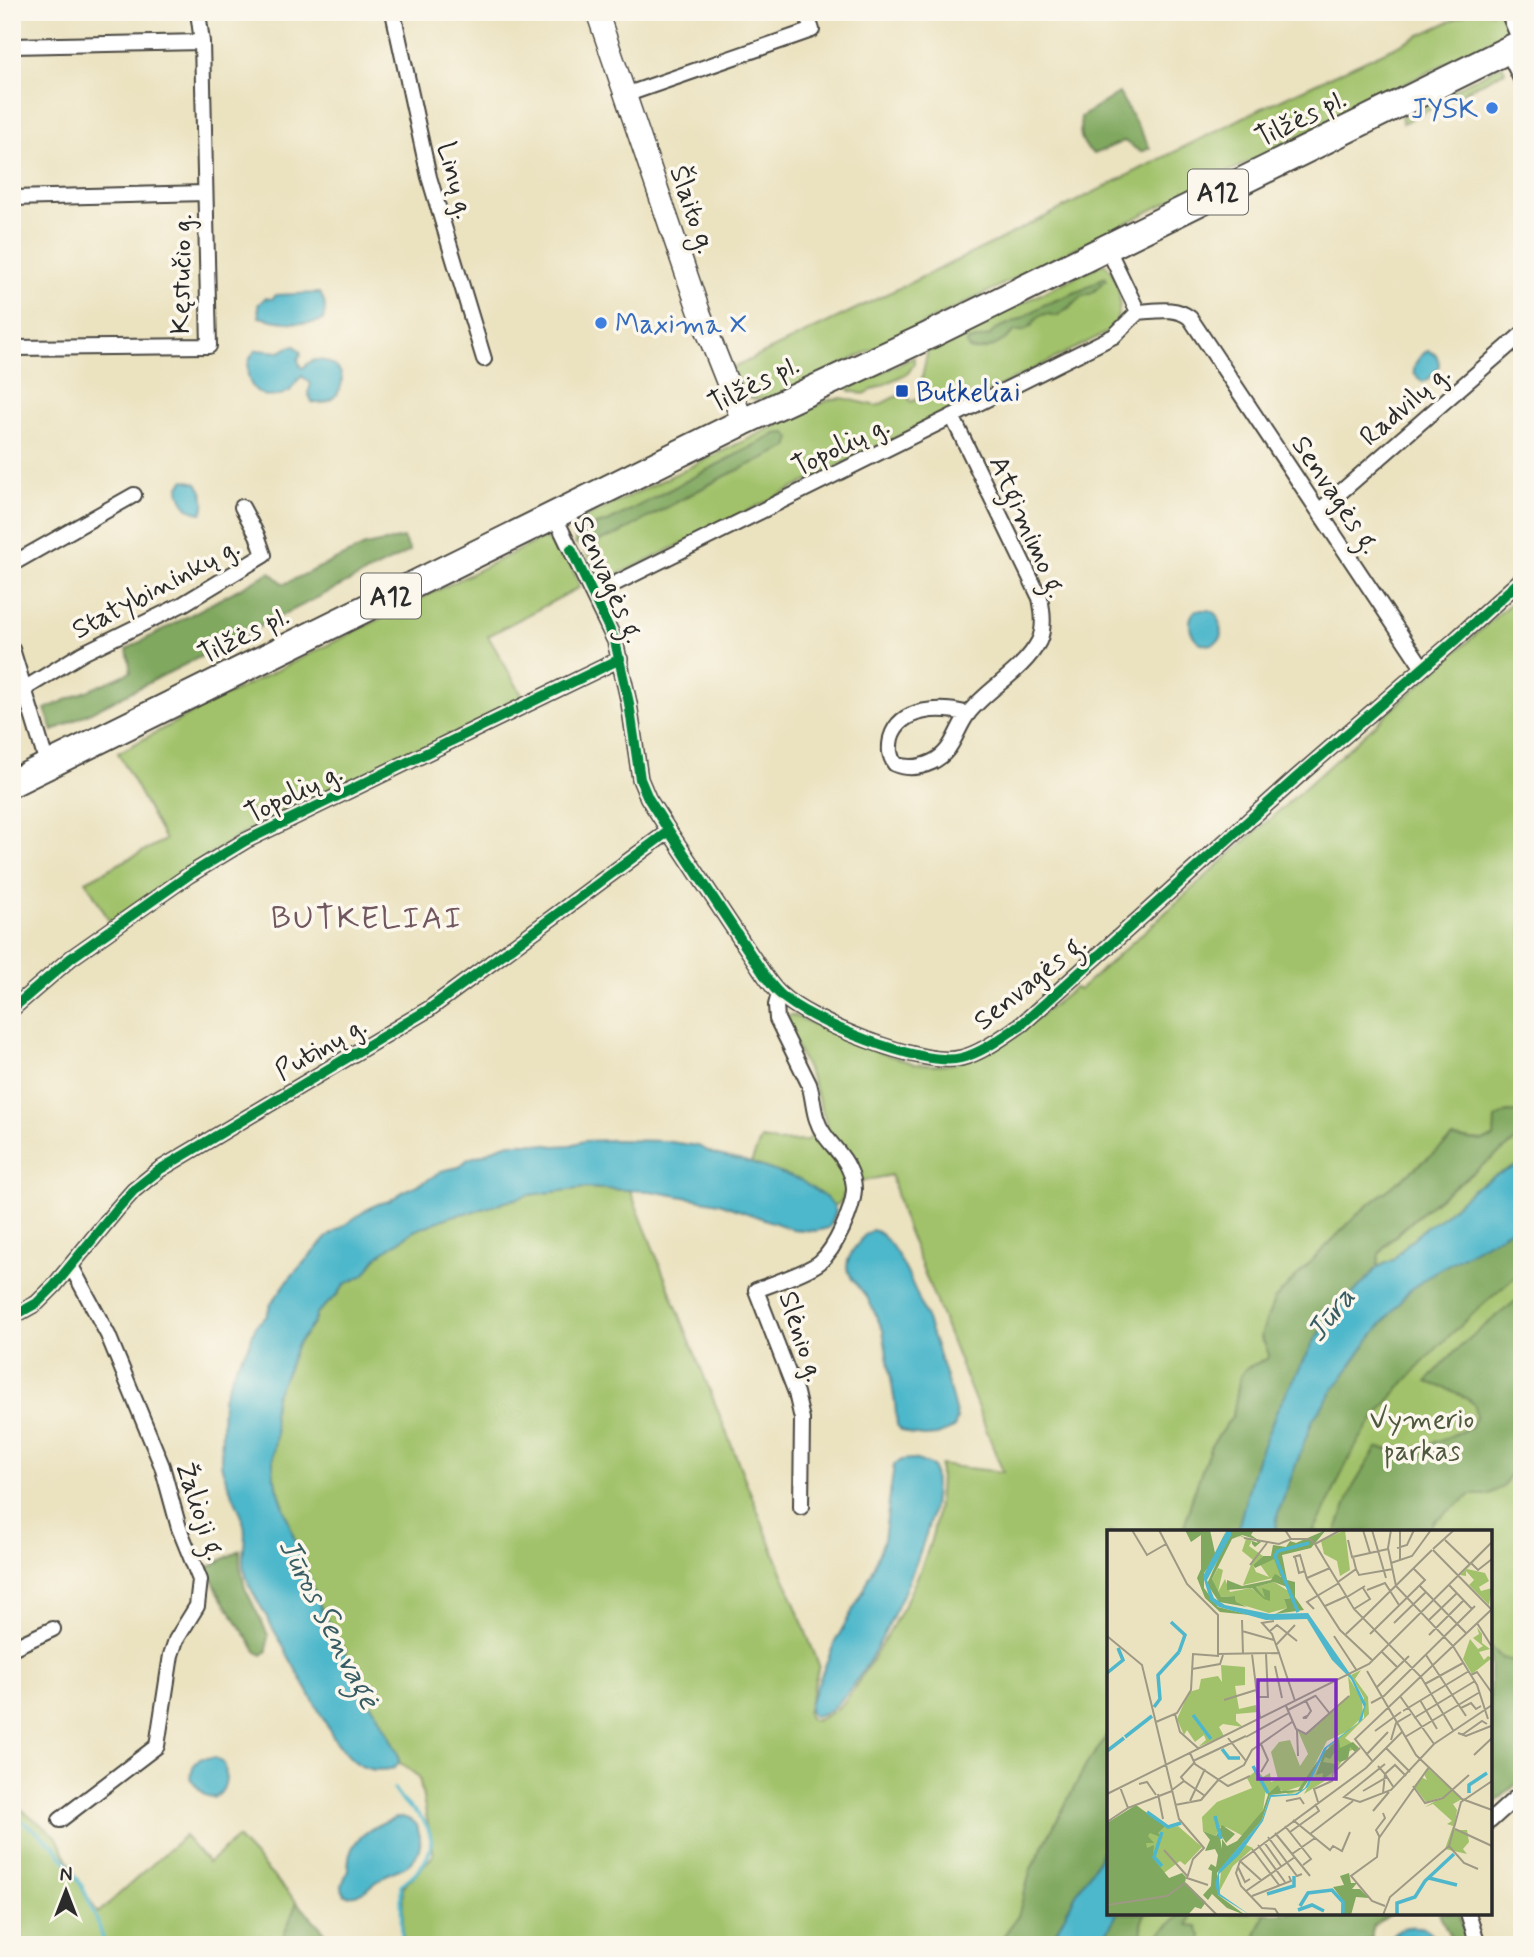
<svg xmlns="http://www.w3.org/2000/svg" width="1534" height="1957" font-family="Mynerve,sans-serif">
	<rect width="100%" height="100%" fill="#fbf7ec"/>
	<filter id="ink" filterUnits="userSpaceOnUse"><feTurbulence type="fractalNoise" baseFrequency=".0143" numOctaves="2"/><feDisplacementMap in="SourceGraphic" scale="14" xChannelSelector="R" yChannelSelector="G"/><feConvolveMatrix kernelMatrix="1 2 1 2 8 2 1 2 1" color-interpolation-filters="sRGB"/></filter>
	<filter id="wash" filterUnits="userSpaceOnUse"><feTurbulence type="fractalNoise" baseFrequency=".00686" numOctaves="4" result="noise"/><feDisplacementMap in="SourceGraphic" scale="28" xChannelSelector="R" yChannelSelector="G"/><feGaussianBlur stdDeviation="1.57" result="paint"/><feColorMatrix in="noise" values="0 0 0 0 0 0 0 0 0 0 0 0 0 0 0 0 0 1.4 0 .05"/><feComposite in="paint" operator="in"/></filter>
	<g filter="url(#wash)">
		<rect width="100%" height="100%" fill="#ebe2c0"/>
		<!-- green -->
		<path fill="#a1c26b" stroke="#66764b" stroke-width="2" fill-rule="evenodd" d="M1470 12H1517L1521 26 775 398 755 399 748 397 731 369 993 243 1260 109Z
			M1502 65 1505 71 1403 123 1401 117Z
			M1104 263C1122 277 1127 320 1106 333L647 561 601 582 581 543 576 545C573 533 575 527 584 518L829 400 842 398 877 406 904 392 906 393 911 402 924 396 920 387 928 349ZM1104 277 1092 293 1083 296 1068 309 1044 314 1037 318 1032 326 1021 331H1015L1008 337 968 341 989 336 996 329 1020 319 1044 305 1084 289ZM786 433 787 447 721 478 618 534 588 544 596 525 608 522 776 434Z
			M914 357V364L908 373 864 394 850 391 849 388Z
			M541 539C566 541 571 567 580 587L488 636 525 700 241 835 162 886 111 924 86 881 165 840 118 753 205 706Z
			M1522 593V1113L1507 1112 1494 1138 1482 1141 1453 1138 1360 1212 1292 1281 1274 1300 1261 1339C1266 1346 1271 1351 1267 1359L1246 1368 1240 1376 1233 1415 1211 1446 1193 1495 1184 1528 1190 1532H1109V1730L1102 1744 1088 1762 1031 1869 1018 1916 997 1945H403V1887L434 1855 419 1777 399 1762 398 1754 378 1715 364 1696 353 1667 322 1611 296 1544 273 1474V1453L276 1434 273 1415 275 1396 279 1384 286 1374 296 1346 313 1324 317 1313 337 1295 345 1284 364 1275 378 1256 414 1231 451 1216 479 1210 528 1195 585 1188 630 1190 819 1665 807 1713 809 1718 814 1721C824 1718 834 1711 842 1704 851 1695 857 1684 863 1674 888 1636 911 1597 926 1555 937 1527 940 1494 940 1465L1003 1472 902 1216 891 1175 846 1185 841 1202 834 1206C810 1182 782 1174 751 1163L761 1139 777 1142 806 1141 827 1125 811 1078 784 1021 785 1017 792 1015 879 1052 915 1064 933 1065 954 1064 1017 1034 1075 988 1079 990Z
			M1522 1136V1164L1496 1175 1472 1190 1440 1219 1426 1227 1408 1243 1393 1260 1378 1267 1379 1254 1392 1239 1435 1201Z
			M1522 1223V1779L1490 1807V1532H1275L1278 1513 1313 1419 1371 1337 1481 1247Z
			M12 1802 56 1836 84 1891 98 1913 184 1836 208 1863 237 1838 297 1902 280 1945H12Z
			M1145 1913H1183L1155 1938 1151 1945H1133L1135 1940 1142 1931 1141 1924Z
			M1187 1913H1392L1372 1927V1938L1359 1945H1201V1936L1187 1925Z"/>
		<!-- forest -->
		<path fill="#80a85f" stroke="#566a45" stroke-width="2" d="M1119 93 1150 148 1141 152 1124 141 1094 154C1079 143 1079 133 1081 117Z
			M1105 277 1106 280 1092 293 1083 296 1057 316C1053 315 1049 314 1045 314 1031 316 1037 331 1015 331 1004 342 984 354 969 349L967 344 968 341 989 336 996 329 1020 319 1044 305 1084 289Z
			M786 433 791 438 788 447 721 478 618 534 588 545 583 540 584 535 596 525 608 522 776 434Z
			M403 538 410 551 53 731 45 709 131 672 127 649 270 572 284 584 365 546Z
			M1507 1112 1522 1113V1136L1435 1201 1391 1239 1379 1254 1378 1267 1335 1313 1315 1340 1256 1462 1237 1532H1190L1184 1528 1193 1495 1211 1446 1233 1415 1240 1376 1246 1368 1267 1359 1269 1355 1261 1335 1274 1300 1292 1281 1360 1212 1453 1138 1482 1141 1494 1138 1495 1119Z
			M1522 1223V1271C1463 1321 1406 1373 1362 1436 1342 1466 1332 1501 1313 1532H1275L1278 1513 1313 1419 1371 1337 1409 1291 1431 1274Z
			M1522 1296V1392L1520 1397 1521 1454 1504 1486 1488 1495H1471L1433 1522 1428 1532H1336L1353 1487 1376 1449 1378 1448C1417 1455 1435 1441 1470 1428L1476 1417 1475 1405C1462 1393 1444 1388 1427 1382 1454 1348 1488 1323 1522 1296Z
			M240 1550V1565L245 1588 268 1635 267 1651 262 1655 256 1651 218 1592 207 1568Z
			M1490 1646 1502 1658 1522 1663V1779L1490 1807Z
			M1109 1730V1837L1098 1860 1077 1892 1052 1940 1043 1945H997L1018 1916 1031 1869 1088 1762 1102 1744Z
			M297 1902 337 1945H280Z
			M1117 1913H1145L1141 1924 1142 1931 1135 1940 1133 1945H1099Z
			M1183 1913H1187L1191 1916 1188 1925 1197 1926 1201 1936V1945H1151L1155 1938Z
			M1265 1913H1392L1372 1927V1938L1359 1945H1252Z
			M1439 1913H1459L1469 1945H1454Z"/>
		<!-- water -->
		<path fill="#4eb7cb" stroke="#3c717b" stroke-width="2" d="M319 293C326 300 326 311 323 320 311 327 274 321 259 317L258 305 265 298 272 299 276 295Z
			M295 346 300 351 301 354 298 359 300 366 303 368C306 365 308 363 312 361 323 357 342 366 342 379 342 395 327 407 312 402L308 393 311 384 302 376 296 382 290 391C283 394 276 398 267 396 246 392 241 362 257 350L280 352 289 347Z
			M1428 351C1436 353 1439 358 1439 366 1433 372 1432 380 1422 382L1414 373C1413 365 1420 354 1428 351Z
			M185 480 197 483C203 491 207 503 202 513 188 513 179 499 179 486Z
			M1196 610H1209L1216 614 1220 622 1221 638C1201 659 1179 625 1196 610Z
			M614 1140 664 1141 698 1146 714 1154 751 1163 800 1180 825 1197 834 1206 836 1212 831 1224 828 1228 816 1231 792 1229 719 1203 650 1191 585 1188 528 1195 479 1210 451 1216 414 1231 378 1256 364 1275 345 1284 337 1295 317 1313 313 1324 296 1346 286 1374 275 1396 273 1415 276 1434 273 1453V1474L296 1544 322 1611 353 1667 364 1696 378 1714 398 1754 399 1762 395 1768C363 1775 354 1763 335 1740L249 1585C247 1578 244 1571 243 1564 242 1551 247 1538 244 1525 240 1503 225 1486 221 1463L223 1399 235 1367 249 1345 256 1325 266 1317 271 1304 289 1279 326 1238 366 1210 378 1204 389 1201 406 1190 428 1180 441 1171 459 1167 468 1159 484 1154 495 1148 510 1143H532L555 1146 571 1145 584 1141Z
			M1522 1164V1223L1431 1274 1409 1291 1371 1337 1313 1419 1278 1513 1275 1532H1237L1256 1462 1278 1408 1315 1340 1335 1313 1378 1267 1393 1260 1408 1243 1426 1227 1440 1219 1472 1190 1496 1175Z
			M872 1230C906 1235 950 1386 957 1419L954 1428 937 1435 924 1436 910 1434 901 1430 897 1425 895 1403 883 1330 867 1297 852 1279 847 1268 848 1260 853 1250 864 1236Z
			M914 1459 933 1466C938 1489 932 1518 924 1540 913 1577 855 1714 813 1717L809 1711V1705L835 1642 864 1590 884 1540 894 1465 902 1460Z
			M201 1758H215L224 1764C228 1777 226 1792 214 1798L204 1795 190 1778 194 1765Z
			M397 1817C407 1817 415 1820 418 1830 424 1844 417 1861 404 1867 399 1870 393 1871 388 1874 375 1881 362 1899 345 1895 338 1884 345 1881 348 1870 349 1865 348 1859 350 1854 355 1835 379 1823 397 1817Z
			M1109 1837V1913H1117L1116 1916 1099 1945H1049L1077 1892 1098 1860Z
			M1407 1927C1432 1926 1425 1929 1438 1945H1389C1389 1934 1398 1929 1407 1927Z"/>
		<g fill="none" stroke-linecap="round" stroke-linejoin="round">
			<!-- stream -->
			<path stroke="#4eb7cb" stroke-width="3.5" d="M394 1789C397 1793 400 1798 404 1802 410 1809 419 1813 424 1821 442 1848 422 1870 401 1885L402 1945
				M12 1814C27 1824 43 1835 55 1848 80 1874 95 1911 105 1945"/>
		</g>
	</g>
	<g filter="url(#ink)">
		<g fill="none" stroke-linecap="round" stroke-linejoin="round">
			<!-- street casing -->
			<g stroke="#484641" stroke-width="18">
				<path id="street" d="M393 12 429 177 484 359
					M1508 12 1521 43
					M12 46 202 42
					M1507 50 1522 81
					M625 95 812 30 806 12
					M12 198 205 193
					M1107 247 1138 312C1156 311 1175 306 1190 318L1423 668
					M12 348 209 346 202 42 198 12
					M952 416 1040 598C1043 612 1045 628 1039 641 1023 672 987 688 967 715 955 732 953 752 932 762 919 768 907 769 895 764 889 756 889 748 891 738 900 706 943 707 968 714
					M1319 511 1522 334
					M554 515 615 641 629 703 640 779 648 798 669 831 763 973C768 980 773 988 780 994 808 1021 923 1068 961 1058 982 1053 1004 1036 1022 1024L1296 778 1454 641 1522 579
					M12 564 134 495
					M594 594 1114 336 1138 312
					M12 649 48 767
					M24 689 83 653 183 604 264 555 257 535 242 507
					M779 994 776 1005 777 1019 809 1084C813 1096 813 1109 817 1120 823 1140 842 1151 849 1169 852 1175 854 1184 854 1190 853 1210 835 1249 820 1262 808 1272 772 1284 756 1290L796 1393 802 1419 801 1507
					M12 1009 71 958 189 875 245 841 620 659
					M12 1317 37 1303 54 1286 118 1208 134 1190 159 1170 429 1009 669 831
					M12 1648 53 1629
					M60 1820 157 1746 171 1655 176 1640 197 1606 200 1580 179 1528 162 1466 108 1335 71 1266
					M1490 1821 1522 1792
					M1468 1913 1478 1945"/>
			</g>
			<!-- secondary casing -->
			<g stroke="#484641" stroke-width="24">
				<path id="secondary" d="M597 12 699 311 743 422"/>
			</g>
			<!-- highway casing -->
			<g stroke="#484641" stroke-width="30">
				<path id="highway" d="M12 783 743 422 930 335 1522 43"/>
			</g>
			<!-- street -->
			<use href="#street" stroke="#fff" stroke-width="14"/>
			<!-- secondary -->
			<use href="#secondary" stroke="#fff" stroke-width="21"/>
			<!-- highway -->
			<use href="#highway" stroke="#fff" stroke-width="26"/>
			<!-- cycleway casing -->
			<g stroke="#fbf7ec" stroke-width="15">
				<path id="cycleway" d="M571 549 615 641 629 703 640 779 648 798 669 831 763 973C768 980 773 988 780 994 808 1021 923 1068 961 1058 982 1053 1004 1036 1022 1024L1296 778 1454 641 1522 579
					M12 1009 71 958 189 875 245 841 620 659
					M12 1317 37 1303 54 1286 118 1208 134 1190 159 1170 429 1009 669 831"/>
			</g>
			<!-- cycleway -->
			<use href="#cycleway" stroke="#00873e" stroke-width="10"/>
		</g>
	</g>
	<!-- markers -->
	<g fill="#3f7fe0" stroke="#fbf7ec" stroke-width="2.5">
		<circle cx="1492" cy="108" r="7"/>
		<circle cx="601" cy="323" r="7"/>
	</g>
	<rect fill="#1a4fb4" stroke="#fbf7ec" stroke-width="2.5" x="895" y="384" width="14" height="14" rx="3.5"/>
	<g text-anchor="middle" stroke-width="7" stroke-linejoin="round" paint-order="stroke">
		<!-- shield labels -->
		<g fill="#fbf7ec" stroke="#696865" stroke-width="2">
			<rect x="1188" y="169.5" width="60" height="45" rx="5"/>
			<rect x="361" y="573.5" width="60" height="45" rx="5"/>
		</g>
		<g font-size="26" font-weight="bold" fill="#2b2b2b">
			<text x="1218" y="201">A12</text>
			<text x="391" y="605">A12</text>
		</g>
		<!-- shop labels -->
		<g font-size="28" fill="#366cbe" stroke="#fbf7ec" text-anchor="end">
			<text x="1478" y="118">JYSK</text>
			<text x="615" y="333" text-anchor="start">Maxima X</text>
		</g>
		<!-- street labels -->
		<g font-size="28" fill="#2b2b2b" stroke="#fbf7ec">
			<text transform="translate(1300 117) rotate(-26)" y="10">Tilžės pl.</text>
			<text transform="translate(457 180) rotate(75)" y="10">Linų g.</text>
			<text transform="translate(694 209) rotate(71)" y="10">Šlaito g.</text>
			<text transform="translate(180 274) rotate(-89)" y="10">Kęstučio g.</text>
			<text transform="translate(753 383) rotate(-26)" y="10">Tilžės pl.</text>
			<text transform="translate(1404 404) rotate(-41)" y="10">Radvilų g.</text>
			<text transform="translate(840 445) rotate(-26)" y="10">Topolių g.</text>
			<text transform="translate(1337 494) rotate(56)" y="10">Senvagės g.</text>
			<text transform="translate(1029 526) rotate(66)" y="10">Atgimimo g.</text>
			<text transform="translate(610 579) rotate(66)" y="10">Senvagės g.</text>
			<text transform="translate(155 587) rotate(-28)" y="10">Statybininkų g.</text>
			<text transform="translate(243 634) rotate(-26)" y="10">Tilžės pl.</text>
			<text transform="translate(293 792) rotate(-26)" y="10">Topolių g.</text>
			<text transform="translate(1029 981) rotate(-39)" y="10">Senvagės g.</text>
			<text transform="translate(320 1047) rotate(-30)" y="10">Putinų g.</text>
			<text transform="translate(803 1336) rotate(72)" y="10">Slėnio g.</text>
			<text transform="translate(202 1511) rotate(71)" y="10">Žalioji g.</text>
		</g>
		<!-- transit labels -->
		<g font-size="28" fill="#164399" stroke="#fbf7ec" text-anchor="start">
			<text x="916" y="401">Butkeliai</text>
		</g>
		<!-- park labels -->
		<g font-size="28" fill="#4e583e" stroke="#fbf7ec">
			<text x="1422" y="1428">Vymerio<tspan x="1422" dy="32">parkas</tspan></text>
		</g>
		<!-- water labels -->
		<g font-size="30" font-style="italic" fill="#375c63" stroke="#fbf7ec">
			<text transform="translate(1330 1314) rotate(-52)" y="10">Jūra</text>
			<text transform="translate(330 1623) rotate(63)" y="10">Jūros Senvagė</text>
		</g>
		<!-- quarter labels -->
		<g font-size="32" letter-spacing="2" fill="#715760" stroke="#fbf7ec">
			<text x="367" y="928">BUTKELIAI</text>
		</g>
	</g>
	<!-- overview -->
	<g transform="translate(1107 1530)">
		<rect width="385" height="385" fill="#ebe2c0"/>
		<path d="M238 0 243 40 233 46 230 31 217 24 214 11ZM133 5 152 14 145 11 142 16 156 26 146 35 149 42 162 47 152 33 167 28 175 46 136 55 146 30 135 21 139 9 133 6 131 9ZM385 13 360 39 378 43 382 51 372 57 374 61 385 58 382 75 362 55 367 50 359 41V46L353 45ZM111 38 116 40 111 62 118 49 123 62 144 58 157 67 149 57 167 52 183 62 184 68 177 69 180 78 162 83 129 73 128 66 114 67 107 59 105 49ZM370 97 375 104V113L383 119 372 122 377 130 381 126 385 128 365 144 356 129 363 109 371 119 376 116 366 108 372 104ZM114 135 138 137V155L128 156 132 179 149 175 151 182 129 184V191L136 197 116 194 112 197 117 206 91 217 99 210 97 205 88 212 80 200 77 205 70 189 82 162 92 159 94 149 111 146 115 152ZM254 140 248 149 261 167 262 184 238 208 251 217 241 222 224 247 197 264 223 215 257 188V168L244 145ZM241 146 255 170 256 186 241 201 220 211 197 255 179 261 191 263 181 264 172 259 162 263 159 258 156 280 136 306 119 297H112L109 306 96 301 95 287 110 272 145 258 140 248 150 240 156 247 163 243 164 252 171 249 164 222 172 212 183 210 193 236 201 224 191 201 198 204 243 165ZM321 238 355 269 346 274 350 280 347 300H360L362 312 356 319 360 324 338 319 346 296 340 294 345 291 326 274 318 277 335 267 319 272 307 256 314 247 320 250 317 244ZM50 291 62 298 71 296 95 317 78 335 73 331 49 349 31 321ZM139 315 146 318 126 336 112 362 114 341Z" fill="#a1c26b"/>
		<path d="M78 0H103L108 23 119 1 110 25 97 43V58L111 77 143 85 113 82 98 68 90 48 94 39V5L84 12ZM124 0H147L144 5 154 12 148 17 145 14V19V11L151 13 148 9 135 5 125 9 105 49 114 67 128 66 129 72 140 77 112 72 100 54ZM219 0 204 18 175 25 180 50 188 52V67L197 80 168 84 180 78 177 69 184 68 180 57 167 52 149 57 158 68 155 58 163 61V71L157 69 145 58 120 60V50L135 56 164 50 168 44 174 47 167 29 148 38 146 35 156 26H164L166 15 179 17 183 11 189 13ZM232 209 233 218 246 212 252 218 248 222 243 217 241 229 233 232 227 228 230 219 223 229 218 227 216 232 228 234 229 240 215 250 216 243 209 245 217 222ZM211 230 206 244 194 261 163 265 155 290 110 343 111 365 138 385 120 378 105 364 101 370 96 365 104 356 105 341 101 339 104 334 109 337 111 325 108 319 98 321 103 310 96 301 109 306 115 295 128 304 119 313 112 302 115 319V309L120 316 130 311 156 280 161 265 156 252 162 263 171 255 174 261 191 260ZM29 275 58 296 51 303 56 308 43 303 41 306 47 313H39L40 318 47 315 46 328 62 348 75 343 79 347 78 353 99 372 94 379 88 377 81 385H0V293ZM242 343 244 353H250L245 359H253L262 368 249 367 244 385H234L235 369 226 357 237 355 233 346Z" fill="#80a85f"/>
		<path d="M120 0H124V6L100 50 107 68 118 75 163 84 201 83 246 148 259 174 255 190 220 218 201 257 190 265 164 267 156 291 132 325 112 344 113 364 143 385 111 365 108 354 112 340 155 290 163 265 188 264 198 258 217 218 251 193 257 177 244 149 225 130 200 89 159 90 112 77 103 70 96 46Z" fill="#4eb7cb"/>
		<path fill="none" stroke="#4eb7cb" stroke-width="3.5" d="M191 82 168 26 171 21 202 13M64 92 78 105 72 122M0 143 16 130 11 118M47 177 53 169 51 145 72 122M86 185 104 209M18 207 45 186M115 219 122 228H133M0 221 17 208M146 236 161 263M362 263V255L380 243M40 282 61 297 74 293M108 286 114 309M55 302 47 327 55 336M322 348 350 355M160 364 187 356V346M193 376 201 363 225 360 236 372V385M191 380 205 375 217 381M290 385V373L308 367 318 351 347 324"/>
		<path fill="none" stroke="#9e9984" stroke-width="2" d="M25 0 40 25 59 14M52 0 80 54 111 85V124L172 123 188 171M178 0 184 9H203L208 14 234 0M256 0 263 23M265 0 279 48M284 0 281 18 289 56 346 116 370 155 381 189M137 8 172 14 184 9M241 10 245 27 281 19M338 10 363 34M208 14 247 79 314 147 346 200M290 18 300 15 307 0M326 19 347 0M326 20 384 79M186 27 193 25 200 49 233 100 266 131M188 27 192 43 198 41M293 30V0M284 33 305 26 324 0M364 33 371 40 385 29M143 35 160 13M249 39 252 45 286 39M200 48 223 38M231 52 249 39 246 27M312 55 359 103M342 55 365 79M260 60 278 53 292 75M240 67 258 56M218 76 240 66M207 79 200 72 232 53M247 79 263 69 256 58M256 88 325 20M135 90 136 124M322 90 350 63M167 91 155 93 165 104 172 123M287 93 319 62M370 93 385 117M135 101 167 110M163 101 170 95 190 111M239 104 256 88M263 104 318 50 306 38M322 105 357 70M0 106 35 135 72 289 97 318 86 329 80 348 101 355M227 106 250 141M169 115 188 95M275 122 290 137M145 124 153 189M319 125 359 186M168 136 175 168M85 139 113 134 116 125M260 141 309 225 356 270M364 145 370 142 385 163M318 154 356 133M270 157 302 126M208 165 223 184M293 166 327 214M149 167H161L159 124M117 170 149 160M313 170 330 199M199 171 204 181 199 188H196L200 186M264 173 277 166 368 76M179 176 189 199 199 204 242 166M354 178 364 173 369 179 374 176M181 180 208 166M296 181 362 141M68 184 73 202 92 219M307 188 368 151M49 192 70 183 84 160 86 124 112 126M190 200 191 226M268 201 294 182M351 203 359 206 384 196M355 205 375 191 380 194M139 207 182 183M298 207 373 162M121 208 139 231M284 210 289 193 304 184M279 218 303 242M83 223 88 234 121 256 143 246M259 225 281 202M367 225 385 208M86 231 139 206M266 232 248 209 385 79M278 234 237 267 253 272 284 260 327 214 385 175M271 236 278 244 276 263M154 242 161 230 154 214M77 251 74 247 87 233M32 254 40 252 49 265M306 256 318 273 336 268 362 245M13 257 21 278 65 261M287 258 278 244 288 235 299 246M65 260 77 251 98 266M256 261 280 247M0 264 262 134 385 12M51 264 56 289M355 269 385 280M83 271 98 239M179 271 193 268 197 274M211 272 207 259 225 251 226 243 253 218M68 275 94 270 112 249 137 235 145 220 185 192M266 281 282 262M186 290 223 320 226 316 235 321 243 302M0 292 21 278M178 296 204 329 196 335M348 299 385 316M183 302 212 281 208 274M168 303 203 346M203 304 246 271M161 307 190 346 195 344M273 308 269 300 278 288 276 283M157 312 174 336M151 315 178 352M342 316 357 333 371 339M145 319 172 355M57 320 81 347M185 324 208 308M133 331 154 350M131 337 138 352 143 349M78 353 110 385M139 361 188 327M145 366 184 351 182 346M0 375 60 366 78 353M278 376 265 371 244 346 270 327 272 308 322 237M172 385 168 379 155 378 134 356 129 343 133 331 259 238 295 202M276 385 283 367 342 316 354 272 385 251"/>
		<path fill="#7b2cbf" fill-opacity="0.15" stroke="#7b2cbf" stroke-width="3.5" d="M151 150H229V249H151Z"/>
		<rect width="385" height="385" fill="none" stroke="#2b2b2b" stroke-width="3.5"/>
	</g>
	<!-- margin -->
	<rect width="1534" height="1957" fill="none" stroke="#fbf7ec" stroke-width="42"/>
	<!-- north arrow -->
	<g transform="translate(66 1891)" stroke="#fbf7ec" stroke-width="5" paint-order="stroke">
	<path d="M0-5L12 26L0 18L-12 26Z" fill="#2b2b2b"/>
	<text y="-10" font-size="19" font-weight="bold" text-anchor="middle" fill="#2b2b2b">N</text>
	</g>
</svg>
